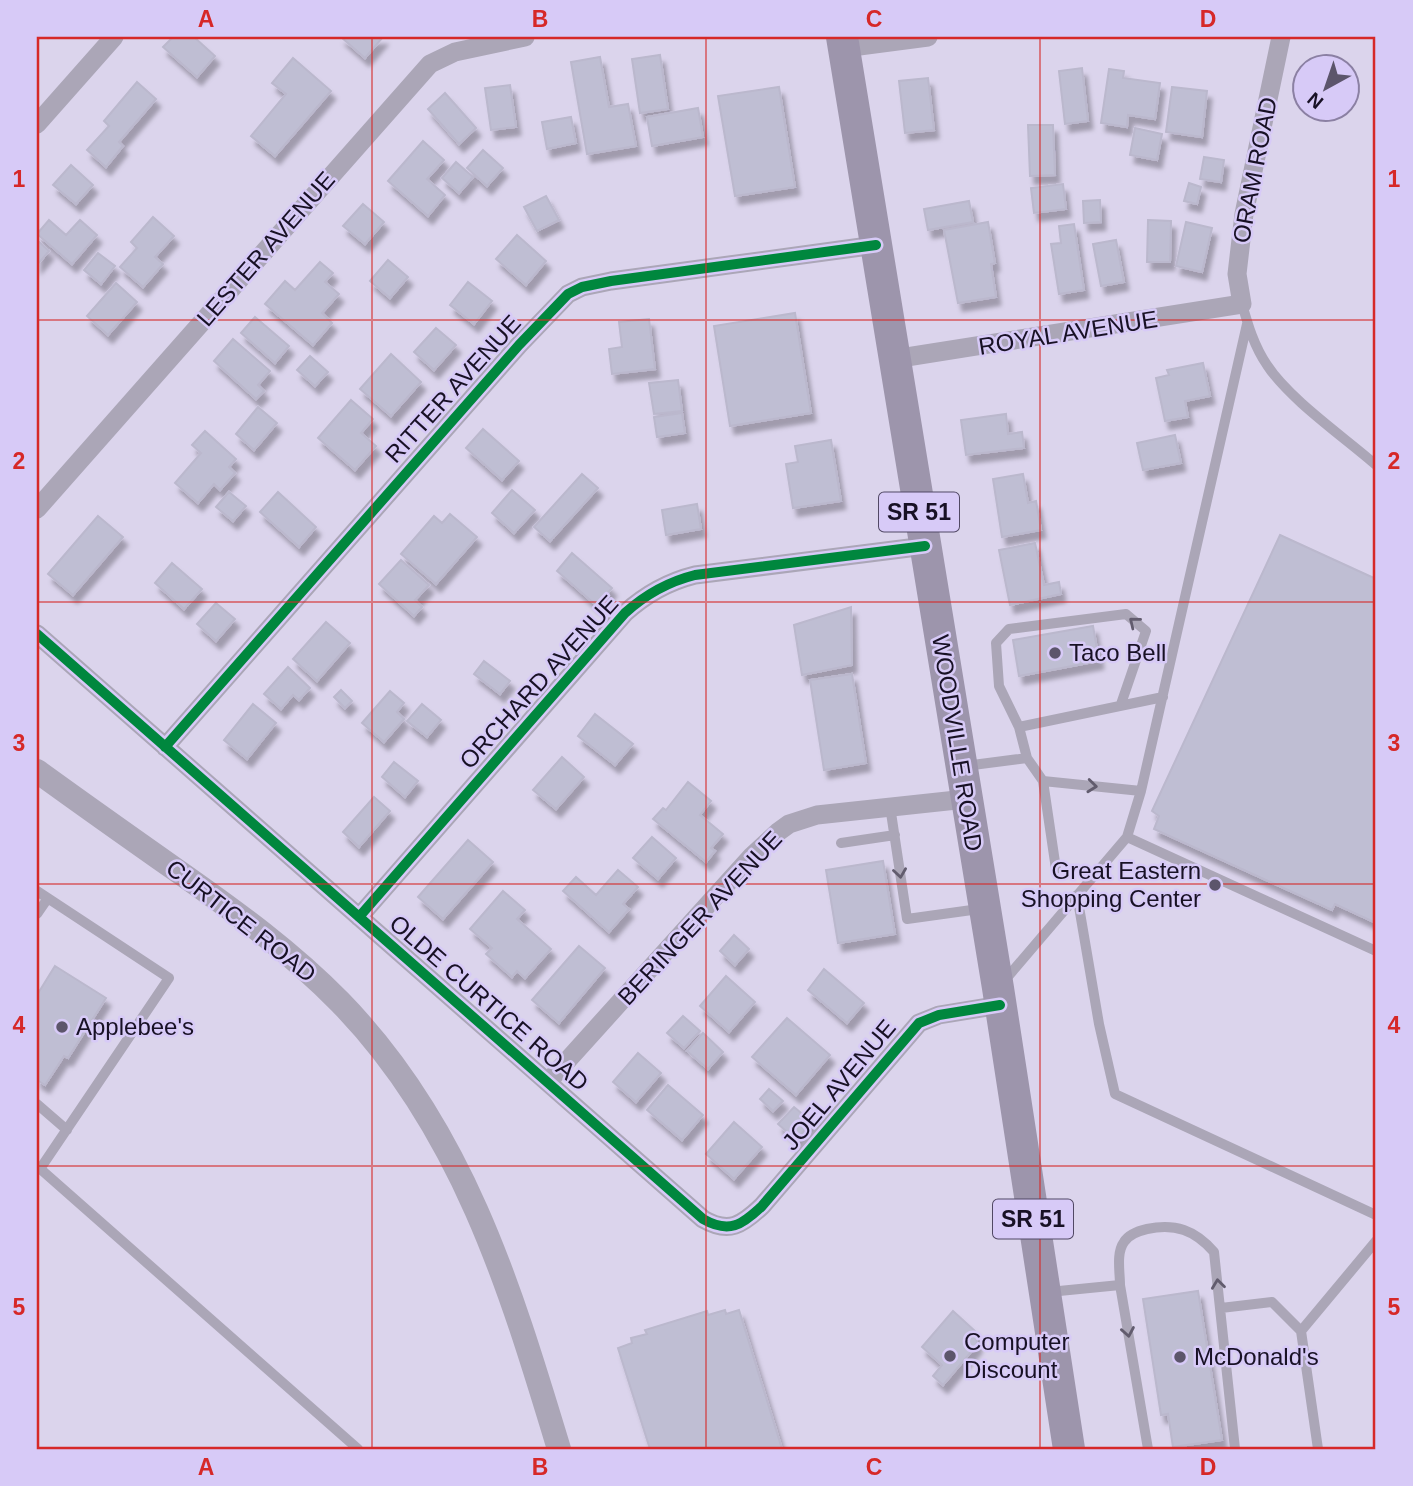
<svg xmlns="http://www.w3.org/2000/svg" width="1413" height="1486" font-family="Helvetica,sans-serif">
	<defs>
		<filter id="shadow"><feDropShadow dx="4.5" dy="8" stdDeviation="2" flood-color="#0004"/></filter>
	</defs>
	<rect width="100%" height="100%" fill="#dbd4ec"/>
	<!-- building -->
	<path fill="#bfbed3" stroke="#bbb8cd" stroke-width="2" filter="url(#shadow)" d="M173 37H194L215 56 197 77 163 47Z
		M341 37H383L365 58Z
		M660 55 668 109 640 113 632 59Z
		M600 57 609 107 628 104 636 146 587 154 571 62Z
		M293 58 331 91 275 156 251 136 286 94 272 83Z
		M1082 68 1088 121 1065 124 1059 71Z
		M1109 69 1124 71 1123 78 1160 83 1155 119 1128 115 1127 127 1101 123Z
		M928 78 934 130 905 133 899 81Z
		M137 82 156 99 119 142 123 146 106 167 87 150 109 126 104 121Z
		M510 85 516 127 491 130 485 88Z
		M779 87 795 187 735 196 718 96Z
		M1172 87 1207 91 1202 137 1166 132Z
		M445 93 476 128 459 144 428 109Z
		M698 108 703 137 652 146 647 117Z
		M571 117 576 143 547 149 542 122Z
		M1028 125H1053L1055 175 1030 176Z
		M1135 128 1162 134 1157 160 1130 155Z
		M423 141 444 160 427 179 445 195 428 216 388 181Z
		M483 150 503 168 487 186 467 168Z
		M1204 157 1224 160 1221 182 1200 179Z
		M456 162 473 177 459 193 442 178Z
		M71 165 93 185 76 204 53 185Z
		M1189 183 1201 187 1197 204 1184 201Z
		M1063 184 1066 209 1034 213 1031 188Z
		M546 196 559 220 537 231 524 207Z
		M1100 200 1101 222 1084 223 1083 201Z
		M969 201 973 222 928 230 924 209Z
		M363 204 384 222 365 244 343 226Z
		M153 217 174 236 155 257 163 264 143 287 120 267 137 248 131 242Z
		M49 220 66 235 80 220 97 235 72 264 37 234Z
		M1148 220 1171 221 1170 262H1147Z
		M988 222 995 263 991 264 996 297 958 303 944 230Z
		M1186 222 1212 228 1202 272 1176 266Z
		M1074 224 1084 290 1059 294 1051 244 1061 243 1059 226Z
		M517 235 546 261 526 285 496 259Z
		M37 240 49 251 37 265Z
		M1116 240 1124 282 1101 286 1093 244Z
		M98 253 115 266 101 284 84 270Z
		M388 260 408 277 390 298 370 281Z
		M320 262 333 273 325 282 339 294 322 313 332 323 313 345 265 304 285 281 295 290Z
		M468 282 492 301 474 324 450 305Z
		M116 283 137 302 108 335 87 316Z
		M795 313 811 413 730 426 714 326Z
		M255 317 289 346 275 363 241 333Z
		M649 319 655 369 612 374 609 349 622 347 619 322Z
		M436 328 456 345 434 370 414 352Z
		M233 339 270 371 258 385 264 391 256 399 214 361Z
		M391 354 421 382 391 416 360 389Z
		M310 356 328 372 315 386 297 370Z
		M1203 363 1210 396 1185 401 1188 417 1165 421 1156 378 1169 375 1167 370Z
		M678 380 682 411 654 414 649 383Z
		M351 400 373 419 361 433 376 446 355 470 318 438Z
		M258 407 277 423 254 450 236 434Z
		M682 413 685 433 657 437 654 417Z
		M1006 414 1008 434 1022 432 1024 448 966 455 961 420Z
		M483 429 519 461 502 480 466 448Z
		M205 431 236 459 229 467 235 473 220 490 214 484 198 503 175 483 201 453 192 445Z
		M1175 435 1181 463 1143 470 1137 443Z
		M831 440 841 501 793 508 786 464 798 462 795 446Z
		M582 474 598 488 550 541 534 527Z
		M1023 474 1028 503 1036 501 1041 530 1002 537 993 479Z
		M512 490 535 510 514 533 492 513Z
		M229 492 246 506 233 521 216 507Z
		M278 492 316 527 299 547 260 512Z
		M697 504 701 529 666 535 662 510Z
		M450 514 477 537 436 584 401 554 434 516 442 523Z
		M98 516 123 537 73 595 48 574Z
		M1280 535 1376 579V923L1335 904 1332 910 1154 829 1159 816 1152 811Z
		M1035 543 1044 585 1059 582 1061 594 1010 605 999 550Z
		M572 553 612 588 597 606 557 571Z
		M401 560 429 585 415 600 422 607 414 616 379 584Z
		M172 563 202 589 184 609 155 583Z
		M216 603 235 619 216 641 197 624Z
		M851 607 852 665 802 675 794 625Z
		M326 622 350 643 317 681 293 659Z
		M1093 626 1099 661 1019 676 1013 640Z
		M484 661 510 681 500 694 474 674Z
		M288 667 310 688 299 700 293 695 281 709 264 694Z
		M852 674 866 763 824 770 810 680Z
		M341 690 352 701 345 708 334 697Z
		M390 691 404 703 397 712 404 719 384 742 362 723Z
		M253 704 276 723 247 759 224 740Z
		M422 704 441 720 427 737 407 721Z
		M595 714 633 744 615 765 578 736Z
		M562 757 584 777 556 809 533 790Z
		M394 762 418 781 405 797 382 777Z
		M688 782 711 801 700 815 723 834 711 848 715 851 706 862 653 819 663 808 666 810Z
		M374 797 390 811 359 847 343 832Z
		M652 837 676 858 658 879 633 858Z
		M468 840 493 862 443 919 418 897Z
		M883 861 895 934 838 943 826 870Z
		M618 870 638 887 623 904 629 909 609 932 563 891 576 877 596 895Z
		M503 891 525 910 517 919 551 949 525 978 517 971 512 977 486 954 492 948 470 929Z
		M734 935 749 949 735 965 720 951Z
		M579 946 605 968 559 1023 532 1000Z
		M55 966 106 998 68 1058 64 1056 45 1085 37 1080V995Z
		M824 969 864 1003 847 1023 808 990Z
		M726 976 755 1002 729 1032 700 1006Z
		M683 1016 700 1031 684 1048 667 1033Z
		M787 1018 830 1055 796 1095 752 1057Z
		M703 1033 723 1052 708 1069 687 1051Z
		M638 1053 661 1073 636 1102 613 1082Z
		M668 1085 703 1115 682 1140 647 1110Z
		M769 1089 783 1101 773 1111 760 1099Z
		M794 1107 812 1122 796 1140 778 1124Z
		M734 1122 762 1147 734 1179 706 1154Z
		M1198 1291 1222 1440 1173 1447 1168 1414 1161 1415 1143 1299Z
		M725 1310 726 1314 739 1310 782 1449H650L618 1348 632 1343 631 1338 647 1334 645 1330 707 1311 708 1315Z
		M953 1311 976 1332 977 1345 943 1385 933 1376 942 1365 922 1347Z"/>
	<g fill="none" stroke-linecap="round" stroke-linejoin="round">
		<!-- service -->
		<path stroke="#aba6b7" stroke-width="10" d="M1242 304C1248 325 1254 346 1267 365 1289 399 1344 437 1376 465
			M1019 727 999 686 996 643 1009 629 1126 614 1146 631 1121 704
			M1027 758 1019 727 1163 697
			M965 766 1027 758 1043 781 1056 869
			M1043 781 1141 791
			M890 806 907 919 979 909
			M1127 837 1376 951
			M841 843 895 835
			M37 891 169 978 40 1169
			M1077 895 1099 1024 1115 1094 1376 1215
			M37 914 48 898
			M1005 980 1127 837 1141 791 1247 324
			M37 1104 67 1130
			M37 1166 358 1449
			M1049 1292 1120 1285
			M1221 1308 1272 1302 1301 1331 1318 1449
			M1301 1331 1376 1241
			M1148 1449 1120 1285C1120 1272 1116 1253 1124 1242 1129 1234 1138 1231 1147 1229 1175 1223 1195 1230 1214 1252L1235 1449"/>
		<!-- minor -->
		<path stroke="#aba6b7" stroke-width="19" d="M844 48 928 37
			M37 124 114 37
			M894 359 1242 304 1237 274 1244 214 1281 37
			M37 509 430 64 455 52 525 37
			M37 634 703 1219C729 1234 742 1225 762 1206L919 1023 939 1015 1000 1005
			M165 747 519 345 568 294 582 287 611 281 876 245
			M359 917 625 613C646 594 667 582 695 575L925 546
			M548 1082 712 900 752 856 778 832 789 824 817 815 966 799"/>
		<!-- tertiary -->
		<path stroke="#aba6b7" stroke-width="24" d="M37 771C84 805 132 839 179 872 236 912 291 952 340 1002 462 1127 510 1287 559 1449"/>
		<!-- primary -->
		<path stroke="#9d95ac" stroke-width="32" d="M842 37 998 988 1069 1449"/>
		<!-- cycleway casing -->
		<g stroke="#d7caf7" stroke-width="15">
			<path id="cycleway" d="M37 634 703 1219C729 1234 742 1225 762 1206L919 1023 939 1015 1000 1005
				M165 747 519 345 568 294 582 287 611 281 876 245
				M359 917 625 613C646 594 667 582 695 575L925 546"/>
		</g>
		<!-- cycleway -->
		<use href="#cycleway" stroke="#00873e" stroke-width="10"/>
	</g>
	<!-- one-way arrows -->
	<defs><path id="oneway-chevron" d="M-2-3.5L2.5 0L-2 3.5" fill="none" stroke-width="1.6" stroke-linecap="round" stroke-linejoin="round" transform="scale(1.75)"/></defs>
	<g stroke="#625c6e">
		<use href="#oneway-chevron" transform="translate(1134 622) rotate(-141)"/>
		<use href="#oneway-chevron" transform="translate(1092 786) rotate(6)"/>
		<use href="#oneway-chevron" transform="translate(900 873) rotate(82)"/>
		<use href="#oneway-chevron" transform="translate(1218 1284) rotate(-97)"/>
		<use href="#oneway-chevron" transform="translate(1128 1332) rotate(80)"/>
	</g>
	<!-- grid -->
	<path fill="none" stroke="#d62828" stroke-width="2" stroke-opacity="0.55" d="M372 37V1449M706 37V1449M1040 37V1449M37 320H1376M37 602H1376M37 884H1376M37 1166H1376"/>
	<!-- markers -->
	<g fill="#5c556b" stroke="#d7caf7" stroke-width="2.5">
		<circle cx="1055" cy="653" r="7"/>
		<circle cx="1215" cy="885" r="7"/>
		<circle cx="62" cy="1027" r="7"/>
		<circle cx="950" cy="1356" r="7"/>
		<circle cx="1180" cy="1357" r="7"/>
	</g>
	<g text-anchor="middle" stroke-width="5" stroke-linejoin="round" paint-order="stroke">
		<!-- shield labels -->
		<g fill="#d7caf7" stroke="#514864" stroke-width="2">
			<rect x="879" y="492.5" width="80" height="39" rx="5"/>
			<rect x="993" y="1199.5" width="80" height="39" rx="5"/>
		</g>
		<g font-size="23" font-weight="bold" fill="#181125">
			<text x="919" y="520">SR 51</text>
			<text x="1033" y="1227">SR 51</text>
		</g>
		<!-- street labels -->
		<g font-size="24" fill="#181125" stroke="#d7caf7">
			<text transform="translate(1255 170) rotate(-79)" y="8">ORAM ROAD</text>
			<text transform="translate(266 249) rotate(-49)" y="8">LESTER AVENUE</text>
			<text transform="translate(1068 333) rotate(-9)" y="8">ROYAL AVENUE</text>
			<text transform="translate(453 389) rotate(-48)" y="8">RITTER AVENUE</text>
			<text transform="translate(539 682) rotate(-48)" y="8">ORCHARD AVENUE</text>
			<text transform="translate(957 743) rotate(81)" y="8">WOODVILLE ROAD</text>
			<text transform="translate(700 918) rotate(-47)" y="8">BERINGER AVENUE</text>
			<text transform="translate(241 921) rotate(38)" y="8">CURTICE ROAD</text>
			<text transform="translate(489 1003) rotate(41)" y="8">OLDE CURTICE ROAD</text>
			<text transform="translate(839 1085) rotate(-50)" y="8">JOEL AVENUE</text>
		</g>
		<!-- poi labels -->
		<g font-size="24" fill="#181125" stroke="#d7caf7" text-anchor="start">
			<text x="1069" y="661">Taco Bell</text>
			<text x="1201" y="879" text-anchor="end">Great Eastern<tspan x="1201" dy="28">Shopping Center</tspan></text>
			<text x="76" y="1035">Applebee's</text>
			<text x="964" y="1350">Computer<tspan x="964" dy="28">Discount</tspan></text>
			<text x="1194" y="1365">McDonald's</text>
		</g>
	</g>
	<!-- border -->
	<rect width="1413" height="1486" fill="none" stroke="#d7caf7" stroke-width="77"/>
	<!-- north arrow -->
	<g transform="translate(1326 88) rotate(220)"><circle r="33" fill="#d7caf7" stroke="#8b80a3" stroke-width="2"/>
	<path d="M0-5L12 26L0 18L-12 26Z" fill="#5c556b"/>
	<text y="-10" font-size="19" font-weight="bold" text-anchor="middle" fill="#181125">N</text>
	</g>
	<rect x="38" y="38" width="1336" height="1410" fill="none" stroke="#d62828" stroke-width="2.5"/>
	<g font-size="23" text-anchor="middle" font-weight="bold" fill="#d62828">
		<text x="206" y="27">A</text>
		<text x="540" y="27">B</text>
		<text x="874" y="27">C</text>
		<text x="1208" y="27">D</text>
		<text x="19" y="187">1</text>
		<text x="1394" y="187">1</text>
		<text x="19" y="469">2</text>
		<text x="1394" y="469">2</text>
		<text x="19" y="751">3</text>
		<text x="1394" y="751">3</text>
		<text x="19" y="1033">4</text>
		<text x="1394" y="1033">4</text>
		<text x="19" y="1315">5</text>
		<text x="1394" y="1315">5</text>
		<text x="206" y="1475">A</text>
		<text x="540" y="1475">B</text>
		<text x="874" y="1475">C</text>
		<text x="1208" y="1475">D</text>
	</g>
</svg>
